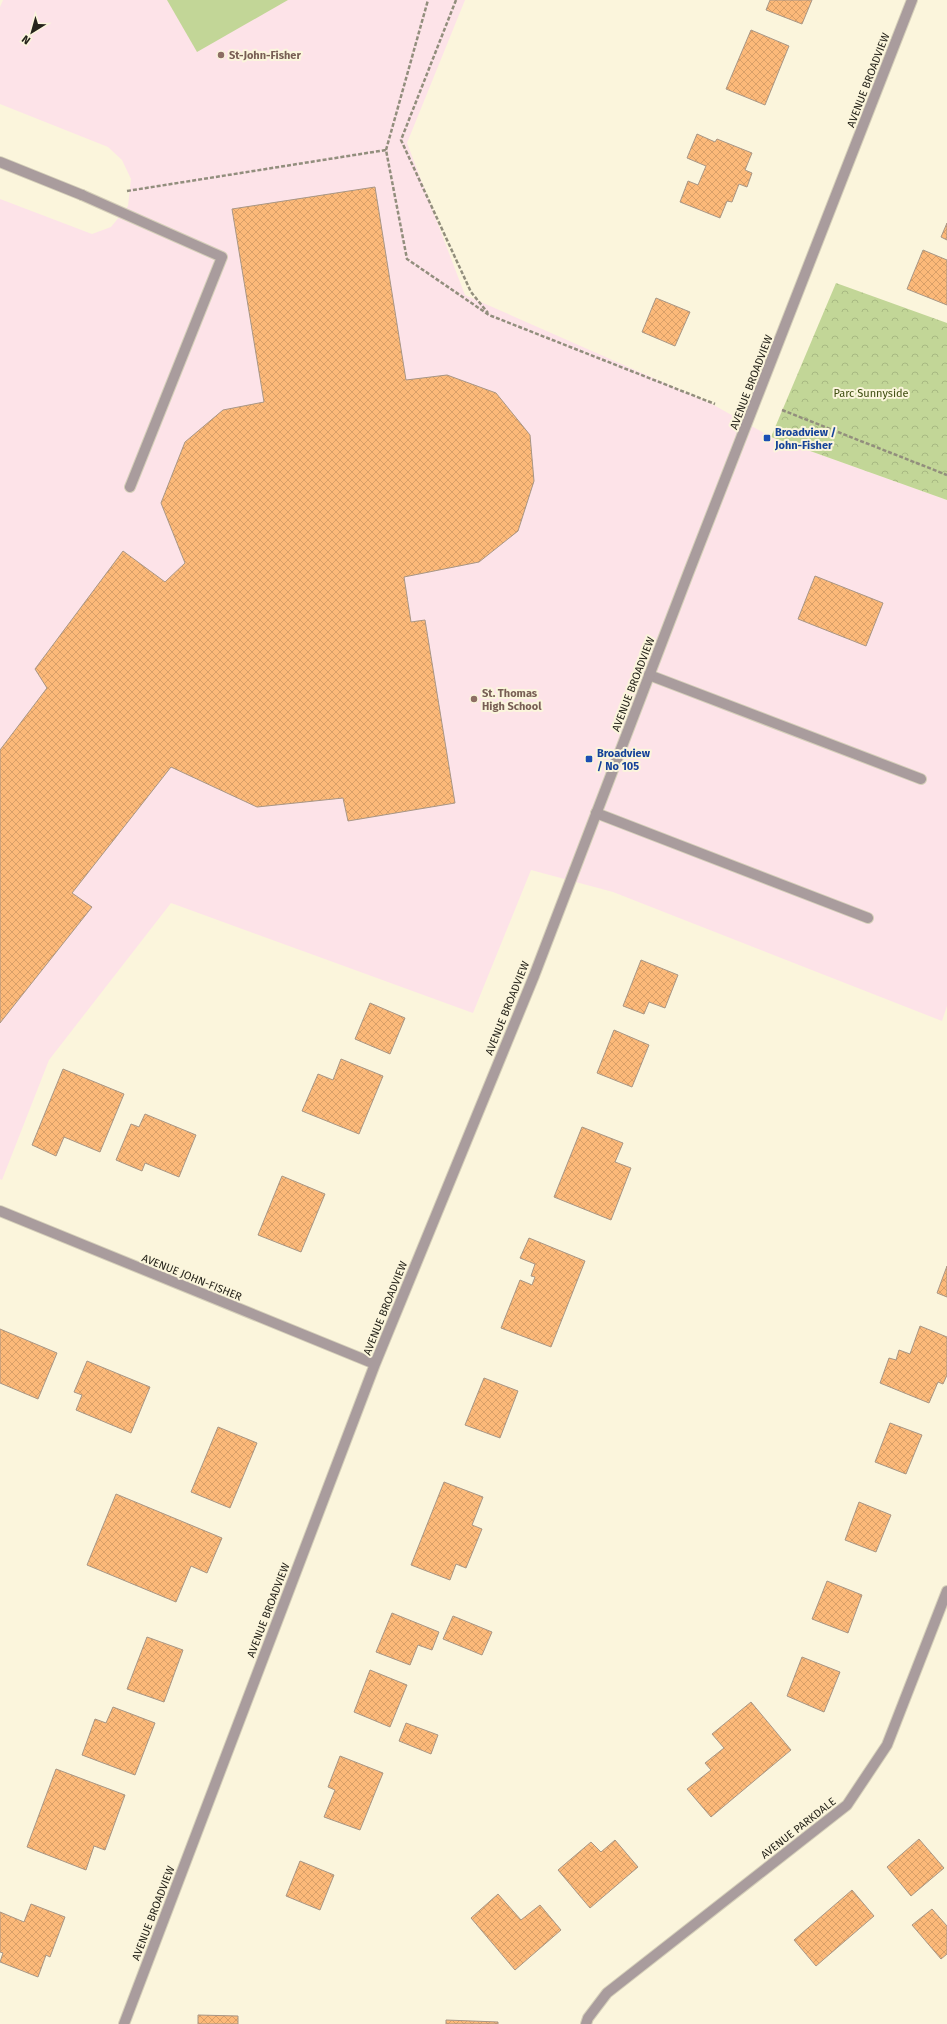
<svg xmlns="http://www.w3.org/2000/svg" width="947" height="2024" font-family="'Fira Sans',sans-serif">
	<defs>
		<pattern id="forest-crowns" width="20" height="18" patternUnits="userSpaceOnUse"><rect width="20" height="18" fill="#c2d697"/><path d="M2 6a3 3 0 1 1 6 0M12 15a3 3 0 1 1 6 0" fill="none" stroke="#a7b882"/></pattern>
		<pattern id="building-cross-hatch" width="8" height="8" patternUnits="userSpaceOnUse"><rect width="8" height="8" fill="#fcb979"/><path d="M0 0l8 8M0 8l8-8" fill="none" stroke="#d89f68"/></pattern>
	</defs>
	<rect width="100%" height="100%" fill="#fbf5dc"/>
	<!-- education -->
	<path fill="#fde3e8" d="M3 0H465L407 143 465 295 710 403 771 437 947 500V1006L942 1021 613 892 531 870 473 1013 171 903 49 1060 2 1180 0 1179V199L92 234 111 227 128 206 131 179 122 160 108 147 0 104V7Z"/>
	<!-- forest -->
	<path fill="url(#forest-crowns)" d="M836 283 947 323V500L771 437Z"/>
	<!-- garden -->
	<path fill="#c2d697" d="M167 0H288L197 52Z"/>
	<!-- building -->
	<path fill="url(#building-cross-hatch)" stroke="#a89685" d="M770 0H812L802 24 766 10Z
		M751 30 789 46 765 105 726 89Z
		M697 134 715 142 717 139 752 153 745 170 752 173 747 187 739 184 732 202 727 201 720 218 680 202 688 181 698 185 706 166 687 158Z
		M375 187 406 380 447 375 496 393 530 435 534 481 518 531 479 562 404 577 411 622 425 620 455 803 348 821 343 798 257 807 171 767 72 893 92 907 0 1023V750L47 688 35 669 123 551 165 582 185 563 161 503 185 442 223 410 264 402 232 209Z
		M947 223V240L941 237Z
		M923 250 947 260V305L907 289Z
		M656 298 690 312 675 346 642 332Z
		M815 576 883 603 866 646 798 619Z
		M641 960 678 975 665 1008 649 1002 644 1014 623 1006Z
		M370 1003 405 1018 390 1054 355 1039Z
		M614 1030 649 1045 632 1087 597 1073Z
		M341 1059 383 1076 359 1134 302 1111 318 1074 333 1080Z
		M63 1069 124 1094 100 1152 64 1137 56 1156 32 1145Z
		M145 1114 196 1135 179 1177 145 1163 142 1171 116 1160 131 1124 139 1127Z
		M582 1127 623 1143 615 1162 631 1168 611 1220 554 1197Z
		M282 1176 325 1194 301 1252 258 1235Z
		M529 1238 585 1261 551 1347 501 1328 520 1280 532 1285 535 1277 531 1276 535 1264 520 1258Z
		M947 1266V1297L937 1293Z
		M920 1326 947 1337V1375L943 1384 938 1382 929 1403 880 1383 889 1358 896 1360 899 1350 910 1354Z
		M0 1329 57 1353 38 1399 0 1383Z
		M87 1361 150 1387 131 1433 76 1410 82 1395 74 1392Z
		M484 1378 518 1391 500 1438 465 1425Z
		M890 1423 922 1435 906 1474 875 1462Z
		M218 1427 257 1443 230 1508 191 1492Z
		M444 1482 483 1497 472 1525 482 1529 466 1568 456 1564 450 1580 411 1565Z
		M116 1494 222 1538 207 1573 191 1566 176 1602 87 1565Z
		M859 1502 891 1515 876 1552 845 1540Z
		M827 1581 862 1595 848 1633 812 1619Z
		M392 1613 439 1632 432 1650 418 1645 410 1665 376 1652Z
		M453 1616 492 1632 482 1655 443 1639Z
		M147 1637 183 1650 164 1702 127 1689Z
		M802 1657 840 1672 824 1712 787 1696Z
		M370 1670 407 1685 390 1727 354 1712Z
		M751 1702 791 1750 711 1817 687 1789 711 1770 705 1763 724 1748 712 1734Z
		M113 1707 155 1723 135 1775 82 1755 95 1719 106 1723Z
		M406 1723 438 1735 431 1754 399 1741Z
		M340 1756 383 1773 360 1830 324 1817 335 1790 328 1787Z
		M56 1769 125 1795 105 1850 94 1846 86 1870 27 1847Z
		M919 1839 944 1868 911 1896 887 1867Z
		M615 1840 638 1867 590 1908 558 1870 591 1842 601 1852Z
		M300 1861 334 1875 320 1910 286 1896Z
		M852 1890 874 1916 816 1966 794 1940Z
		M498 1894 521 1920 540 1905 561 1930 515 1970 471 1918Z
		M31 1904 65 1917 50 1957 46 1955 38 1977 0 1962 3 1953 0 1952V1912L24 1922Z
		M932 1909 947 1926V1954L941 1959 912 1925Z
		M198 2015 238 2016V2024H198Z
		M446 2020 498 2022V2024H446Z"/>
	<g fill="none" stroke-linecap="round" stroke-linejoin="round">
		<!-- lane casing -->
		<g stroke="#d5cfb9" stroke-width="12">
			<path id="lane" d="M82 195 222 257 130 487
				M649 675 921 779
				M596 813 868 918"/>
		</g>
		<!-- street casing -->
		<g stroke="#d5cfb9" stroke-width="12">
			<path id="street" d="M0 162 82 195
				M0 1211 375 1364
				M124 2024 375 1364 534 976 688 574 912 0
				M586 2024 588 2018 607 1993 847 1805 887 1745 947 1591"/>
		</g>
		<!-- path -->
		<path stroke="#928e7d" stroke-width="2.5" stroke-dasharray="4 2" stroke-linecap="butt" d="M456 0 401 140 471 292 488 313
			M386 150 428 0
			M127 191 386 150 407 259 489 315 715 404
			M782 410 947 475"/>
		<!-- lane -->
		<use href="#lane" stroke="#a99c9d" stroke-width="10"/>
		<!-- street -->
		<use href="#street" stroke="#a99c9d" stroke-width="10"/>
	</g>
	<!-- markers -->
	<g fill="#8d6e63" stroke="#fbf5dc" stroke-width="1.5">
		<circle cx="221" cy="55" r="4"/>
		<circle cx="474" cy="699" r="4"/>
	</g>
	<g fill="#1a4fb4" stroke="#fbf5dc" stroke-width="1.5">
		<rect x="763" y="434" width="8" height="8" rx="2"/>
		<rect x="585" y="755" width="8" height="8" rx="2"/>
	</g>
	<g text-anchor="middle" stroke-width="4" stroke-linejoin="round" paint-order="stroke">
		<!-- education labels -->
		<g font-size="11" font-weight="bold" fill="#785e54" stroke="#fbf5dc" text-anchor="start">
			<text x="229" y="59">St-John-Fisher</text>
			<text x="482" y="697">St. Thomas<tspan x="482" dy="13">High School</tspan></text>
		</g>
		<!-- street labels -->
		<g font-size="11" fill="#26241b" stroke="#fbf5dc">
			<text transform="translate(868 80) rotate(-69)" y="4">AVENUE BROADVIEW</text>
			<text transform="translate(751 382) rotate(-69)" y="4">AVENUE BROADVIEW</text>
			<text transform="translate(633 684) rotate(-69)" y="4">AVENUE BROADVIEW</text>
			<text transform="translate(507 1008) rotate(-68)" y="4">AVENUE BROADVIEW</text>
			<text transform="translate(192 1277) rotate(22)" y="4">AVENUE JOHN-FISHER</text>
			<text transform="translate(385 1308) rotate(-68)" y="4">AVENUE BROADVIEW</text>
			<text transform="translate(268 1610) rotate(-69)" y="4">AVENUE BROADVIEW</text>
			<text transform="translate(798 1828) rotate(-38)" y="4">AVENUE PARKDALE</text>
			<text transform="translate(153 1913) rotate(-69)" y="4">AVENUE BROADVIEW</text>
		</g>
		<!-- park labels -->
		<g font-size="11" fill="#3d4c0e" stroke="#fbf5dc">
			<text x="871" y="397">Parc Sunnyside</text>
		</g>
		<!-- transit labels -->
		<g font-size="11" font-weight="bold" fill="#164399" stroke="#fbf5dc" text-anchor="start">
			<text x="775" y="436">Broadview /<tspan x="775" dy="13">John-Fisher</tspan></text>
			<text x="597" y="757">Broadview<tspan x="597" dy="13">/ No 105</tspan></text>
		</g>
	</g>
	<!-- north arrow -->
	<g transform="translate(32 32) rotate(217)" stroke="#fbf5dc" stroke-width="3" paint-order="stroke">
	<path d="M0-3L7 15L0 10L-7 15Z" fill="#26241b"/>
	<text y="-6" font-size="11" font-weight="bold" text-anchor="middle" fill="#26241b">N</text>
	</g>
</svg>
